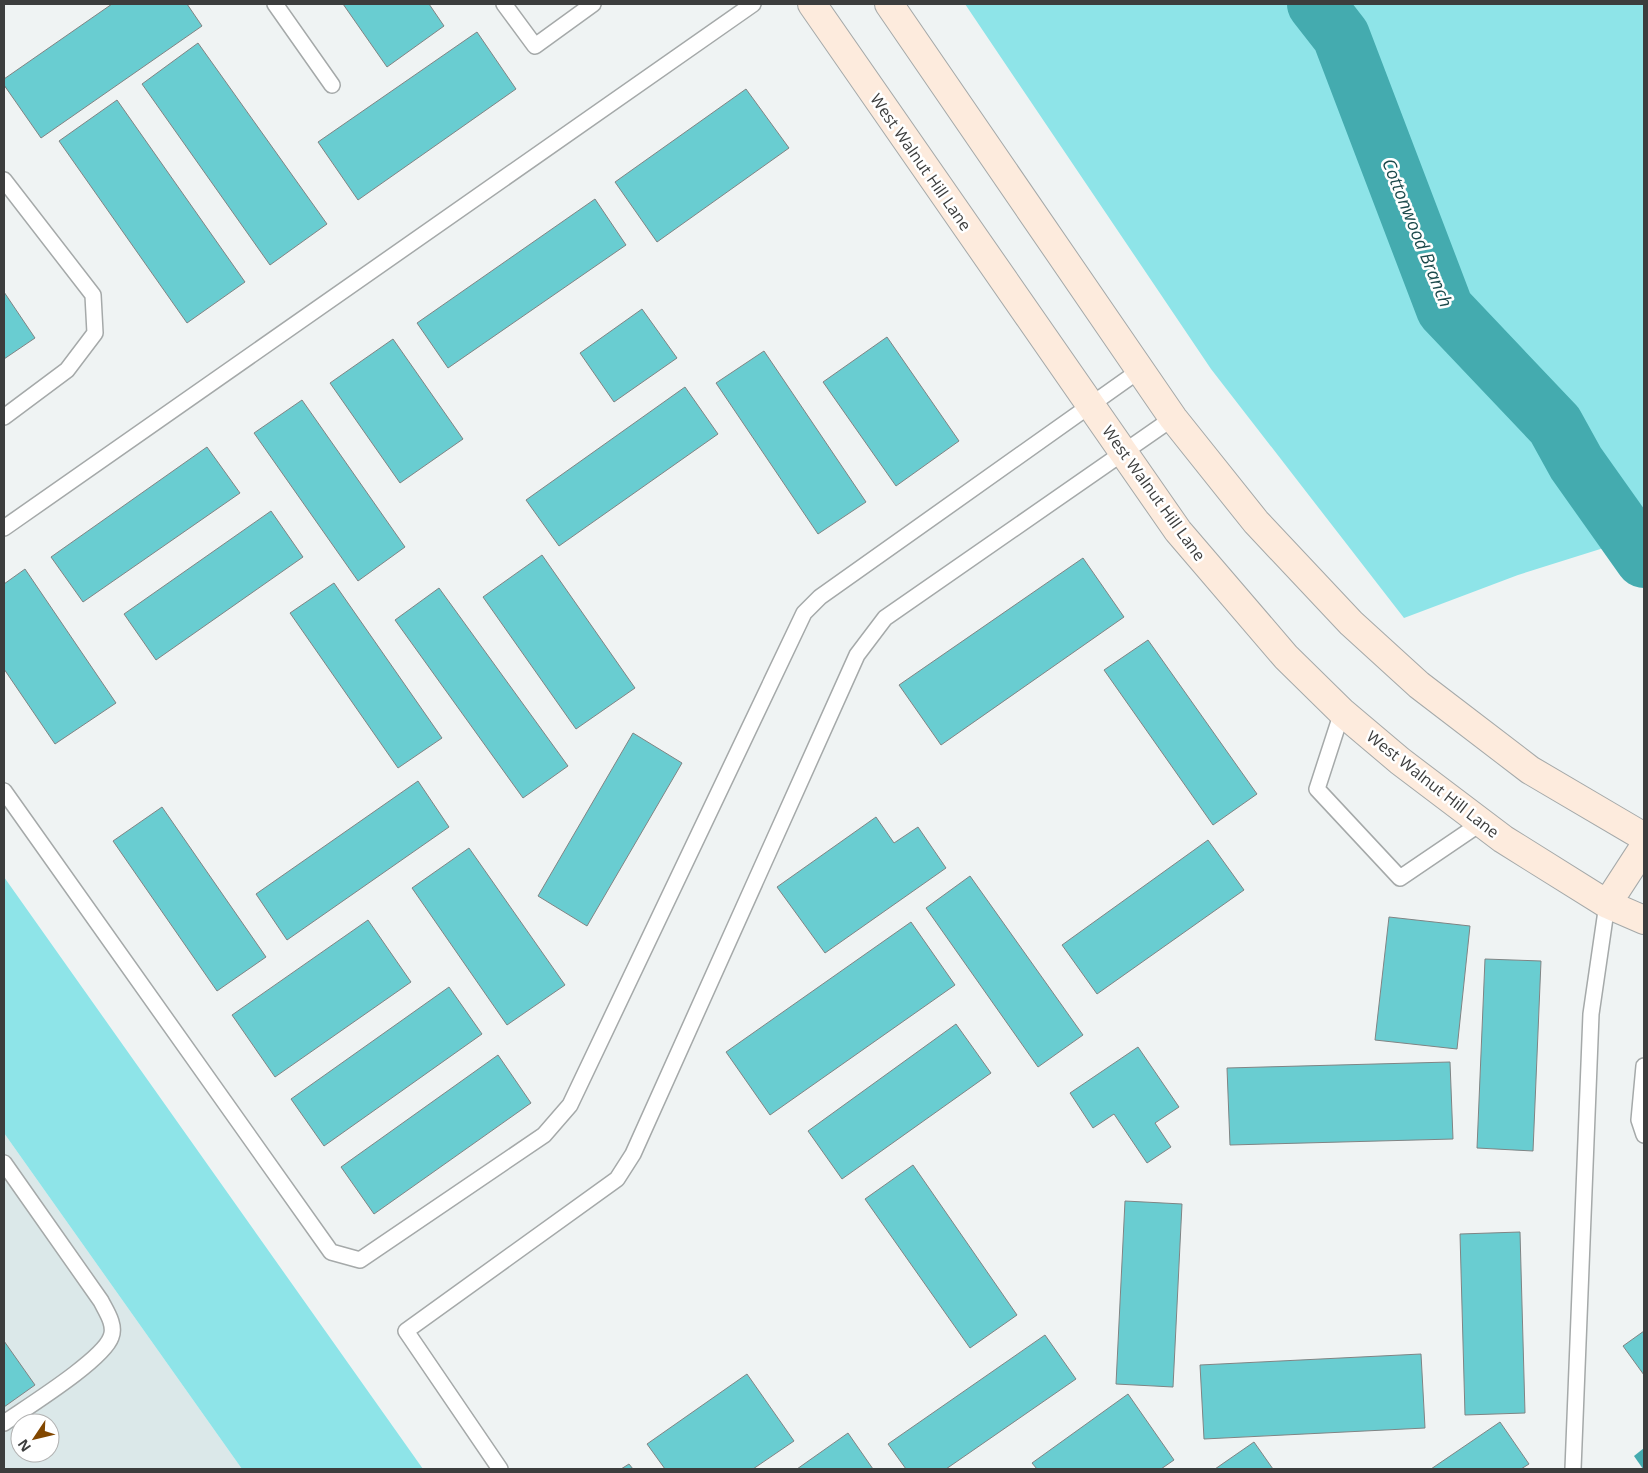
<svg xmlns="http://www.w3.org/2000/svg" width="1648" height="1473" font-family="'Open Sans',sans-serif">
	<rect width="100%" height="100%" fill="#eff3f3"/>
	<!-- built -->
	<path fill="#dbe8e9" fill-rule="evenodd" d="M4 1133 242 1469H4ZM20 1423H50V1453H20Z"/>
	<!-- green -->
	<path fill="#8ee4e8" d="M965 4H1644V555L1629 540 1518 575 1404 618 1211 369Z
		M4 877 423 1469H242L4 1133Z"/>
	<!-- water -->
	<path fill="#44abaf" d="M1644 1448V1469H1643L1634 1456Z"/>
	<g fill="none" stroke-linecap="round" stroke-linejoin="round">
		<!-- river -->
		<path stroke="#44abaf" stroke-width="58" d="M1316 4 1341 36 1445 309 1555 425 1576 463 1644 559"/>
	</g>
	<!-- building -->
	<path fill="#69cdd1" stroke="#808484" d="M112 4H187L202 26 41 138 4 85V79Z
		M343 4H429L444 26 387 67Z
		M477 32 516 89 358 200 318 142Z
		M198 43 327 224 270 265 142 84Z
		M746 89 789 148 657 242 615 182Z
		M117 100 245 282 187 323 59 141Z
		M595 199 626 245 448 368 417 323Z
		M4 292 35 338 4 359Z
		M642 309 677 358 614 402 580 353Z
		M887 337 959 441 896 486 823 382Z
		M393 339 463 439 400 483 330 383Z
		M764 351 866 502 818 534 716 383Z
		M685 387 718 434 559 546 526 500Z
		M302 400 405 547 358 581 254 433Z
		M207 447 240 493 83 602 51 557Z
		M271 511 303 557 156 660 124 614Z
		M542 555 635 688 576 729 483 597Z
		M1083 558 1124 617 941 745 899 685Z
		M25 569 116 703 55 744 4 669V584Z
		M334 583 442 738 398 768 290 613Z
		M439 588 568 766 523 798 395 620Z
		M1148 640 1257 794 1213 825 1104 670Z
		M633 733 682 763 587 926 538 896Z
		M418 781 449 827 287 940 256 894Z
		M162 807 266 957 217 991 113 841Z
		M876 817 894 843 918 827 946 868 825 953 777 887Z
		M1208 840 1244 890 1097 994 1062 945Z
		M469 848 565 985 507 1025 412 888Z
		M970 876 1083 1035 1038 1067 926 908Z
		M1389 917 1470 926 1457 1049 1375 1040Z
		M368 920 411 982 275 1077 232 1015Z
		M911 922 955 985 770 1115 726 1052Z
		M1485 959 1541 961 1533 1151 1477 1148Z
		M449 987 482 1034 324 1146 291 1099Z
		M956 1024 991 1073 842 1179 808 1131Z
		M1138 1047 1179 1107 1155 1123 1171 1147 1147 1163 1114 1114 1093 1128 1070 1093Z
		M498 1055 531 1103 374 1214 341 1167Z
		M1450 1062 1453 1139 1230 1145 1227 1068Z
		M913 1165 1017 1315 970 1348 865 1199Z
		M1125 1201 1182 1204 1173 1387 1116 1384Z
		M1520 1232 1525 1413 1465 1415 1460 1234Z
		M1644 1331V1375L1623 1346Z
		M1045 1335 1076 1379 946 1469H906L888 1444Z
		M4 1341 35 1385 4 1407Z
		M1421 1354 1425 1428 1204 1439 1200 1365Z
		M747 1374 794 1441 753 1469H665L647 1444Z
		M1128 1394 1174 1460 1161 1469H1037L1032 1463Z
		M1500 1422 1529 1464 1521 1469H1431Z
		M848 1433 873 1469H797Z
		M1254 1442 1273 1469H1215Z
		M629 1464 633 1469H621Z"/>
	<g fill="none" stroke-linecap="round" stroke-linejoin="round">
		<!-- lane casing -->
		<g stroke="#a5a9a9" stroke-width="18">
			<path id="lane" d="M275 4 332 85
				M504 4 535 46 593 4
				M4 180 93 295 95 333 67 370 4 417
				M4 528 753 4
				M1342 712 1317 789 1400 878 1481 823
				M4 791 331 1252 360 1260 544 1135 570 1105 804 613 820 597 1140 370
				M1644 1066 1639 1120 1644 1135
				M4 1163 101 1301C106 1311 116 1325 111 1337 103 1360 27 1407 4 1423
				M500 1469 406 1331 617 1179 633 1154 857 655 885 618 1173 418
				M1573 1469 1591 1014 1607 904"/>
		</g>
		<!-- secondary casing -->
		<g stroke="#a5a9a9" stroke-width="30">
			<path id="secondary" d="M812 4 1178 531 1286 657 1342 712 1400 761 1503 839 1607 904 1644 920
				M889 4 1173 418 1256 522 1351 623 1419 685 1530 770 1644 837
				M1607 904 1644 847"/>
		</g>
		<!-- lane -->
		<use href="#lane" stroke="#fff" stroke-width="15"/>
		<!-- secondary -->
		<use href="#secondary" stroke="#fdebdd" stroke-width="28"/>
	</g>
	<g text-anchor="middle" stroke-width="5" stroke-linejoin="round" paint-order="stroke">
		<!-- street labels -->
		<g font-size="16" fill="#3c3d3d" stroke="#fff">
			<text transform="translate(921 162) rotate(55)" y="6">West Walnut Hill Lane</text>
			<text transform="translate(1154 493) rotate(54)" y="6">West Walnut Hill Lane</text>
			<text transform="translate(1433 784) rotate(38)" y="6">West Walnut Hill Lane</text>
		</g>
		<!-- water labels -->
		<g font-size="18" font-style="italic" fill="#1c4a4c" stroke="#fff">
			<text transform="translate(1417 233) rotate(68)" y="6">Cottonwood Branch</text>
		</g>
	</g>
	<!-- border -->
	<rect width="1648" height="1473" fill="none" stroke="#3c3d3d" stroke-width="10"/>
	<!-- north arrow -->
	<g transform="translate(35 1438) rotate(235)"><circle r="24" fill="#ffffff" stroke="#b1b1b1"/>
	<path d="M0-4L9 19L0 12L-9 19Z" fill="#824700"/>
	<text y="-8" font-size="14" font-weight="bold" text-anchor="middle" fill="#3c3d3d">N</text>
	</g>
</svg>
